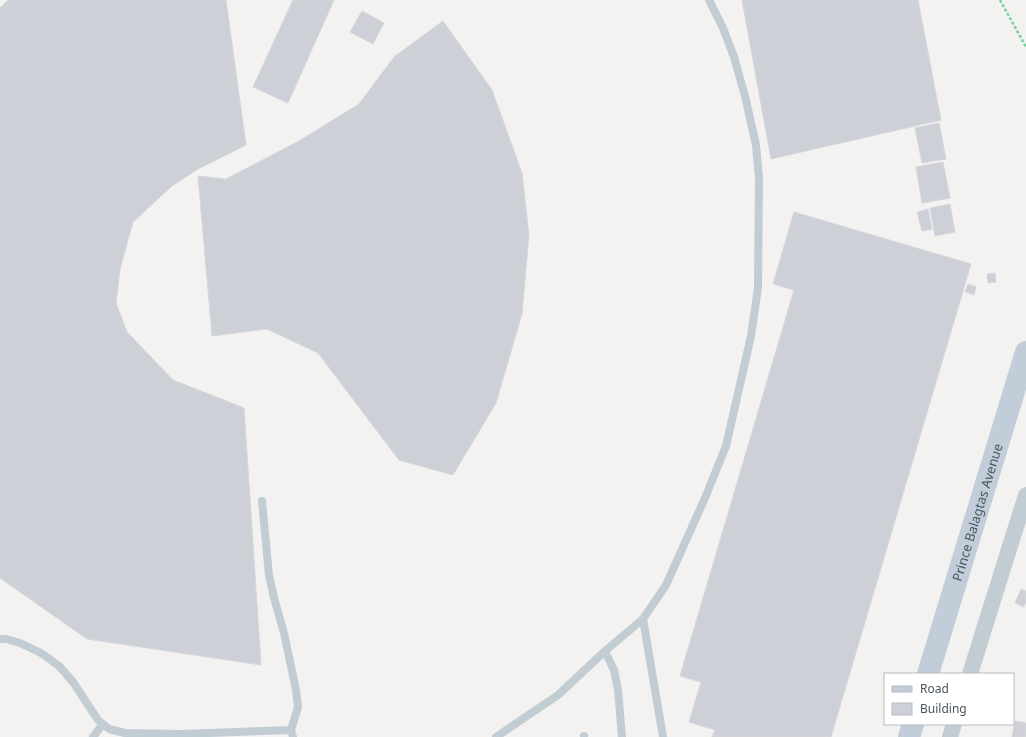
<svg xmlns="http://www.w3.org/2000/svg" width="1026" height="737" font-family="'Noto Sans',sans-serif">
	<rect width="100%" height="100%" fill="#f4f1f1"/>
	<!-- building -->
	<path fill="#cdd0d6" stroke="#d5d7dd" d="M8 0H226L246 145 198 169 172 186 133 222 120 269 116 303 127 332 173 380 244 408 261 665 87 639 0 578V8Z
		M293 0H334L288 103 253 87Z
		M742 0H918L941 120 771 159Z
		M362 11 384 23 373 44 350 32Z
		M443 21 492 90 522 173 529 235 522 314 496 403 453 475 399 460 318 353 267 329 212 336 198 176 226 179 299 141 359 104 394 57Z
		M939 123 946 159 922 163 915 128Z
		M943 162 950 198 922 203 916 167Z
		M950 204 955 232 935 236 930 208Z
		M928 209 932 229 922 231 917 212Z
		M794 212 971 264 831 737H712L715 730 689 722 701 682 680 676 794 290 773 284Z
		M995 273 996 282 988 283 987 274Z
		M968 284 976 287 974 295 965 292Z
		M1021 589 1026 591V602L1024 607 1015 603Z
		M1015 721 1026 723V737H1012Z"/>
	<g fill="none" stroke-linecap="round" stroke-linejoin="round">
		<!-- path -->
		<path stroke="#74d2a2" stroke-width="2.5" stroke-dasharray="3 2" stroke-linecap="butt" d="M1000 0 1026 47"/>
		<!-- service -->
		<path stroke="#c1ccd3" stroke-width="8" d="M262 501 269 575 274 598 284 633 296 690 298 707 291 730
			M643 619 663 737
			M0 639H6L20 643 41 653 59 666 73 682 98 720 109 729 125 733 181 734 291 730 293 737
			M605 651 614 670 618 690 622 737
			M584 736V737
			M93 737 103 724
			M496 737 558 695 605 651 643 619 666 585 705 498 726 446 751 336 758 288 759 178 756 145 745 96 734 57 723 28 709 0"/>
		<!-- minor -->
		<path stroke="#c1ccd3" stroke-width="16" d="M970 674 1026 495
			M950 737 954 724"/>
		<!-- secondary -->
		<g stroke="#c1cdd9" stroke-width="22">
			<path id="s1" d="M928 674 1026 352"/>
			<path d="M909 737 913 724"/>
		</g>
	</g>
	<g text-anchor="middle" stroke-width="3" stroke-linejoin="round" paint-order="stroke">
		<!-- street labels -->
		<g font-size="13" fill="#485560" stroke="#fff">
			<text dy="5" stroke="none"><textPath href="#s1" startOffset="169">Prince Balagtas Avenue</textPath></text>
		</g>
	</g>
	<!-- legend -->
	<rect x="884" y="673" width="130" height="52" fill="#ffffff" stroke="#b6bbbf"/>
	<rect x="892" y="686" width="20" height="6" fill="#c1cdd9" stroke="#b6bbbf"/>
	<text x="920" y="693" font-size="12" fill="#485560">Road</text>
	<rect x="892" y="703" width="20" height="12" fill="#cdd0d6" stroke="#b6bbbf"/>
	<text x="920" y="713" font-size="12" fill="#485560">Building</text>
</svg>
